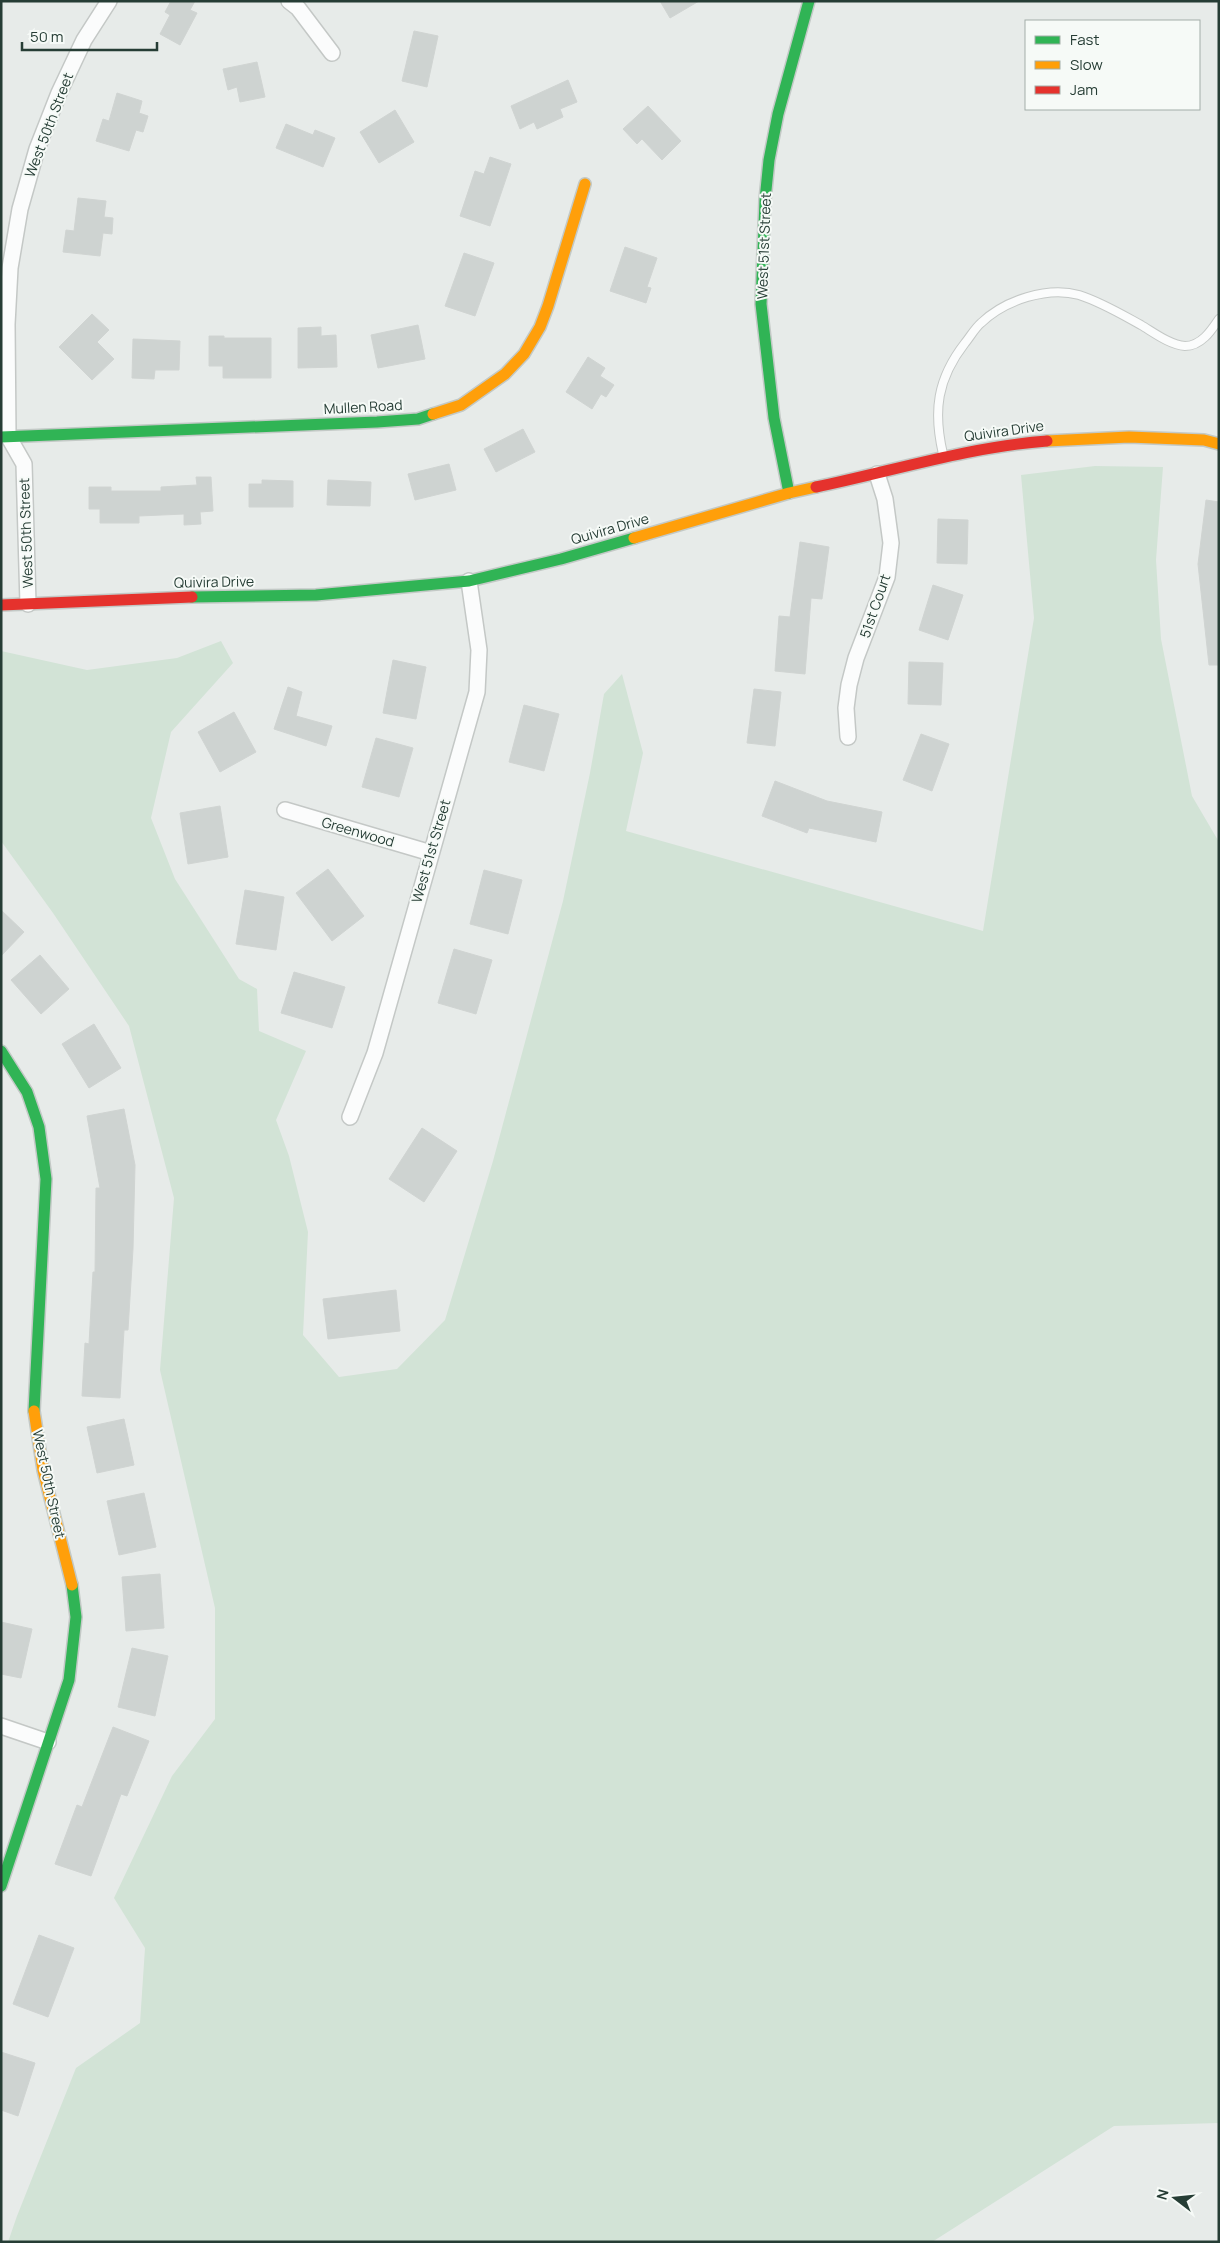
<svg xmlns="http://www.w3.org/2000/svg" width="1220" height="2243" font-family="Manrope,sans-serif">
	<rect width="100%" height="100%" fill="#e7ebe9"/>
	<!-- green -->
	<path fill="#d2e3d6" d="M1095 466 1163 467 1156 560 1161 639 1192 796 1219 842V2123L1114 2126 932 2242H8L17 2216 76 2068 140 2023 145 1948 114 1898 172 1776 215 1719V1608L160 1370 174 1198 129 1026 53 913 1 841V651L87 670 177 658 221 641 233 663 171 732 151 818 175 879 239 979 257 989 259 1031 306 1051 276 1120 289 1156 308 1232 303 1335 339 1377 397 1369 445 1320 493 1161 563 901 590 773 604 694 622 674 643 753 626 831 983 931 1034 618 1021 475Z"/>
	<!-- building -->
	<path fill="#ced3d1" stroke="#d0d4d2" d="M171 1H195L190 10 197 13 180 45 160 34 170 15 165 12Z
		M660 1H699L670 18Z
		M414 31 438 36 427 87 402 81Z
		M257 62 265 97 240 102 237 87 228 90 223 69Z
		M568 80 577 102 560 109 563 117 537 129 534 122 520 129 511 106Z
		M117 93 142 101 139 113 148 116 143 132 136 130 129 151 96 141 103 119 109 121Z
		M648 106 681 141 662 160 642 139 637 144 623 129Z
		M395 110 414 142 379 163 360 132Z
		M286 124 313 135 315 130 335 138 323 167 276 148Z
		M490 157 511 164 490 226 460 216 475 171 484 174Z
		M78 198 106 201 104 217 113 218 112 234 103 233 100 256 63 252 66 230 74 231Z
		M625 247 657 258 647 287 651 288 646 303 610 291Z
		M464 253 494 263 475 316 445 306Z
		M92 314 109 330 97 342 114 359 92 380 59 347Z
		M418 325 425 359 378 368 371 335Z
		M321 327V336L336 335 337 367 298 368V328Z
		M209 336H224V338H271V378H223V366H209Z
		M133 339 180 341 179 370H155L154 379 132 378Z
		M588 357 605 368 600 376 614 385 606 397 601 394 592 409 566 392Z
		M523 429 535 452 496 472 484 449Z
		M449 464 456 490 415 500 408 474Z
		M196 477H211L213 511 200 512 201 524 184 525V514L139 516V523H100V509H89V487H111V491H161V487L197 485Z
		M262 480 293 481V507H249V484H262Z
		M328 480 371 482 370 506 327 505Z
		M1206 500 1219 502V665H1209L1198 564Z
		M938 519 968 520 967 564 937 563Z
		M800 542 829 547 822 599 811 598 805 674 775 671 779 616 790 617Z
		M933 585 963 595 948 640 919 630Z
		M393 660 426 667 416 719 383 713Z
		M909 662 943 663 941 705 908 704Z
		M288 687 302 692 296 716 332 726 326 746 274 729Z
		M754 689 781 692 775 746 747 743Z
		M524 705 559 714 544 771 509 762Z
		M234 712 256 752 220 772 198 732Z
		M921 734 949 744 932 791 903 780Z
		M376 738 413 748 399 797 362 787Z
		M775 781 827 801 882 812 876 842 809 828 807 833 762 816Z
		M220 806 228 857 188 864 180 813Z
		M328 869 364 916 332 941 296 893Z
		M484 870 522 880 508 934 470 924Z
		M245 890 284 897 276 950 236 944Z
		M1 910 24 932 1 956Z
		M454 949 492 960 476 1014 438 1003Z
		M40 955 69 989 41 1014 11 980Z
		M294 972 345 987 332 1028 281 1013Z
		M94 1024 121 1068 89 1088 62 1044Z
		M124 1109 135 1165 133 1249 128 1330H124L120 1398 82 1396 85 1343 89 1344 93 1272H95L96 1188H100L87 1116Z
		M422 1128 457 1151 424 1202 389 1179Z
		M396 1290 400 1331 328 1339 323 1299Z
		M124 1419 134 1465 97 1473 87 1427Z
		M144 1493 156 1547 119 1555 107 1501Z
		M160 1574 164 1628 126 1631 122 1577Z
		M1 1622 32 1629 21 1678 1 1674Z
		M132 1648 168 1656 155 1716 118 1707Z
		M113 1727 149 1741 127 1796 121 1794 91 1876 55 1864 77 1805 82 1807Z
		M39 1935 74 1948 48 2017 13 2004Z
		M1 2052 35 2063 18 2116 1 2110Z"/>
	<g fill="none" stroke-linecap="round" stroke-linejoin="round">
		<!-- lane casing -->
		<g stroke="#c4c8c6" stroke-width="10">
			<path id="lane" d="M943 454C933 411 937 379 965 343 970 337 975 328 981 323 1005 300 1048 286 1079 295 1101 302 1121 314 1141 325 1153 332 1170 345 1185 346 1201 346 1211 331 1219 319"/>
		</g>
		<!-- street casing -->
		<g stroke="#c4c8c6" stroke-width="18">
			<path id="street" d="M289 1 298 8 332 53
				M28 604 24 464 8 436 7 324 10 268 20 209 37 149 59 93 84 40 109 1
				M848 737 846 708 849 685 856 658 887 577 891 543 885 499 877 474
				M285 810 431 853
				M350 1117 375 1053 477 692 479 650 469 581
				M1 1726 48 1742"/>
		</g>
		<!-- fast casing -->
		<g stroke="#c3c9c6" stroke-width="14">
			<path id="fast" d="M1 437 377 422 418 419 433 414
				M789 493 774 418 761 304 765 200 769 160 778 114 809 1
				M192 597 316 595 469 581 561 559 634 538
				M1 1051 27 1092 39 1127 46 1179 34 1411
				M1 1886 69 1680 76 1617 72 1585"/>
		</g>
		<!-- slow casing -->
		<g stroke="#c3c9c6" stroke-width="14">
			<path id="slow" d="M433 414 461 405 505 374 524 354 540 327 548 306 585 184
				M1047 441 1129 437 1204 440 1219 444
				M634 538 789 493 816 487
				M34 1411 43 1470 72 1585"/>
		</g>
		<!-- jam casing -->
		<g stroke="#c3c9c6" stroke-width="14">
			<path id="jam" d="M816 487C893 471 968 447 1047 441
				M1 605 192 597"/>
		</g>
		<!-- lane -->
		<use href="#lane" stroke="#fbfcfc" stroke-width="8"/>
		<!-- street -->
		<use href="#street" stroke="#fbfcfc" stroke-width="15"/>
		<!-- fast -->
		<use href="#fast" stroke="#30b455" stroke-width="11"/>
		<!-- slow -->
		<use href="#slow" stroke="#ff9f0a" stroke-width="11"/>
		<!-- jam -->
		<use href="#jam" stroke="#e5322d" stroke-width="11"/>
	</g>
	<g text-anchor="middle" stroke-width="4" stroke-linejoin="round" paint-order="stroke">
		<!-- street labels -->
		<g font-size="14" fill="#263d35" stroke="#f6faf7">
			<text transform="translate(49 125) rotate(-69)" y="5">West 50th Street</text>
			<text transform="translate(764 246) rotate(-88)" y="5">West 51st Street</text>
			<text transform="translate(363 407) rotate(-3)" y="5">Mullen Road</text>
			<text transform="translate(1004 431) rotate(-8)" y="5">Quivira Drive</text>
			<text transform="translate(610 529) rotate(-16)" y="5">Quivira Drive</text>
			<text transform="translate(26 533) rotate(-92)" y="5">West 50th Street</text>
			<text transform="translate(214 582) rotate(-1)" y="5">Quivira Drive</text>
			<text transform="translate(875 606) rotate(-71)" y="5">51st Court</text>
			<text transform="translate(358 832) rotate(16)" y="5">Greenwood</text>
			<text transform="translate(431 851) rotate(-74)" y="5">West 51st Street</text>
			<text transform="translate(49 1484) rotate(78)" y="5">West 50th Street</text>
		</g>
	</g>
	<!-- border -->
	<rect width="1220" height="2243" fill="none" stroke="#263d35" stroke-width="5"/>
	<!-- legend -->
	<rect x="1025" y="20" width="175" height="90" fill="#f6faf7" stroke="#a3aea9"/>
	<rect x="1035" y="36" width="25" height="8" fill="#30b455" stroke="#a3aea9"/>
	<text x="1070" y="45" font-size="15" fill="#263d35">Fast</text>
	<rect x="1035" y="61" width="25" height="8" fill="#ff9f0a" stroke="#a3aea9"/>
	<text x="1070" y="70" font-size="15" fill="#263d35">Slow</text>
	<rect x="1035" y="86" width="25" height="8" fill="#e5322d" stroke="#a3aea9"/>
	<text x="1070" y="95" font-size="15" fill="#263d35">Jam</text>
	<!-- north arrow -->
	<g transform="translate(1175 2198) rotate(286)" stroke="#f6faf7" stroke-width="4" paint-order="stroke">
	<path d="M0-4L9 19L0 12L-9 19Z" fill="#263d35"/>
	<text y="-8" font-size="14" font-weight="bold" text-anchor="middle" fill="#263d35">N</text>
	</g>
	<!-- scale -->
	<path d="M22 42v8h135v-8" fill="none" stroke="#263d35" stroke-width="2.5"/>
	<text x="30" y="42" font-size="15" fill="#263d35" stroke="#f6faf7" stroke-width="4" paint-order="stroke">50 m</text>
</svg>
